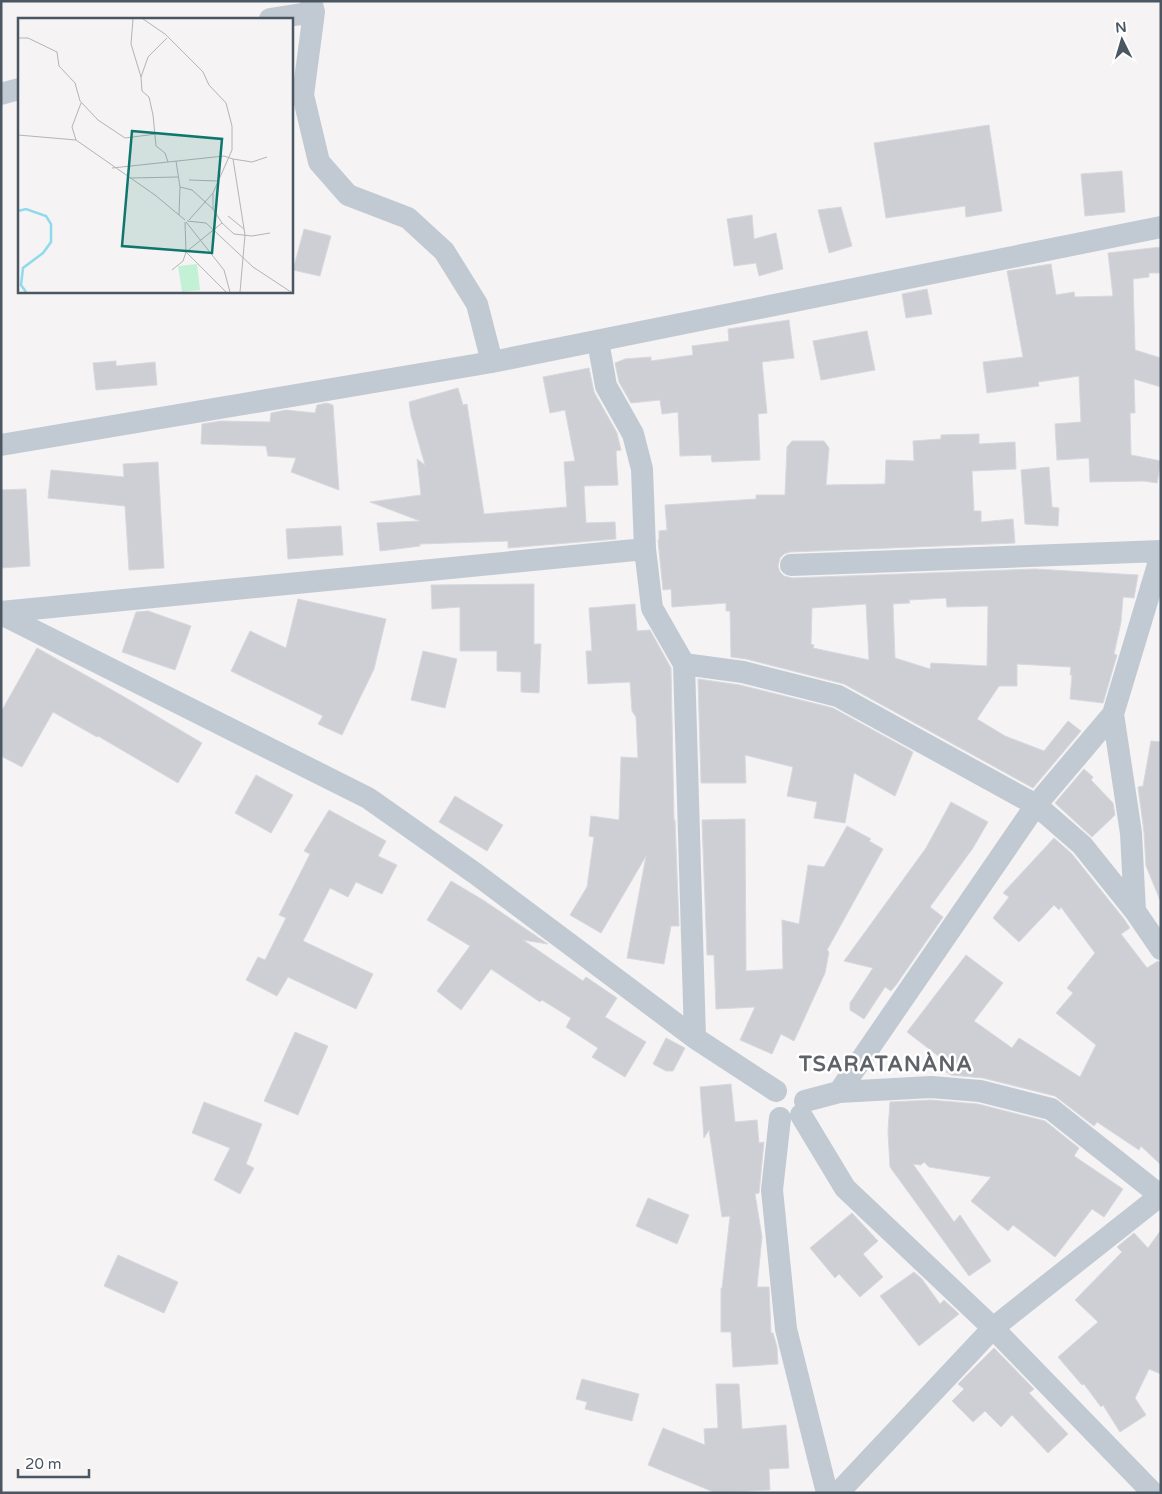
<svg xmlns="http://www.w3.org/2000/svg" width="1162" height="1494" font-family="'Varela Round',sans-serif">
	<rect width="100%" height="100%" fill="#f5f3f3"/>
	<!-- building -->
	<path fill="#cdcfd5" stroke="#d7d9de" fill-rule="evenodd" d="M989 125 1002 211 966 217 965 206 886 218 874 143Z
		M1122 171 1125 212 1085 216 1081 174Z
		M841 207 852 246 829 253 818 210Z
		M752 215 754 239 776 233 783 269 759 276 756 263 734 266 727 219Z
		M304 229 331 236 320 276 293 270Z
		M1161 247V273H1149V277L1133 279 1135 350 1161 358V387L1134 379 1135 413H1130L1131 455 1161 461 1157 483 1144 481 1090 482 1089 458 1057 460 1055 424 1081 422 1079 376 1038 382 1039 386 987 393 983 362 1023 357 1007 271 1051 264 1056 295 1074 292 1075 297 1113 296 1108 253Z
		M927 289 932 314 906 318 902 294Z
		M789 320 794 358 762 362 767 413 758 414 760 460 712 462 711 455 680 456 678 412 662 414 660 400 631 403 619 382 615 363 625 359 651 357V361L693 355 692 346 729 341 728 329Z
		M867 331 875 370 821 380 813 341Z
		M116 361V366L155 362 157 385 96 390 93 363Z
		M589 368 594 392 617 433 621 450 616 451 618 485 584 486 586 523 615 522 616 539 508 548V541L420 544V546L380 551 377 523 420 521 370 502 421 495 417 459 425 465 411 416 409 402 458 388 463 405 467 404 484 514 567 507 564 462 575 461 565 410 550 413 543 377Z
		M327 403 333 405 339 490 291 472 296 458 268 456 266 446 201 444 202 424 221 421 270 422 271 413 286 410 315 413 317 405Z
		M979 434V444L1015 442 1016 469 972 471 974 511H981V522L1013 519 1015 543 790 552 784 554 780 558 778 566 780 572 784 576 792 578 1035 569 1138 575 1134 598 1123 597 1121 622 1114 654 1117 655 1103 703 1070 699 1072 675H1070L1071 667 1017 664V686H999L977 719 1005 736 1044 751 1068 721 1081 731 1033 788 844 684 746 659 731 657 730 611H726V603L672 607 671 589 663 590 658 540H659V531L667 530 665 505 756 499V495H785L787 447 792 441H824L829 448 826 485 885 484 886 460 914 461 913 441 941 439V435ZM946 598 947 607 988 606 987 666 931 663 930 669 895 658 893 604 910 603 909 600ZM866 604 869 660 813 648 814 645 811 644 812 608Z
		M158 462 164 568 129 570 125 506 48 498 51 470 124 477 123 464Z
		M1049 467 1052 507 1059 508 1058 526 1025 524 1021 470Z
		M26 489 30 566 1 568V490Z
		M341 526 343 555 288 559 286 529Z
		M534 584V644H541L539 693 521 692V672L497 671V651H460V607L432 609 431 585Z
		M298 599 386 619 374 669 342 735 318 724 323 716 231 671 250 631 286 648Z
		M635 604 637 631 650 630 671 668 674 820H675L679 926H671L664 964 627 958 646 856 601 933 570 915 587 887 594 837 589 836 591 816 619 820 621 757 638 758 636 717 632 711 630 682 588 684 586 651H592L589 608Z
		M148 611 191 626 175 670 122 652 136 612Z
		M37 648 121 695 202 743 178 783 98 736 97 737 53 712 22 767 1 756V712Z
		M423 651 457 659 445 708 411 700Z
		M698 679 740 685 833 708 913 752 895 796 854 773 845 823 814 818 817 802 787 796 793 767 745 755 746 783H701Z
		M1151 741 1161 742 1160 900 1146 866 1144 832 1138 787 1143 786Z
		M1084 769 1093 777 1091 780 1113 803 1115 815 1092 837 1055 803Z
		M256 775 293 795 271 833 235 813Z
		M455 796 503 825 487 851 439 822Z
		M951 802 988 822 973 848 930 907 943 917 896 985 891 991 885 987 864 1019 850 1010V1003L873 968 844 961 926 848Z
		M329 810 386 841 378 856 397 865 382 894 356 882 348 897 330 888 303 941 373 974 356 1009 288 977 277 996 246 980 258 957 265 960 286 918 279 915 310 854 304 851Z
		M745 819 746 971 783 969 782 920 799 924 808 865 824 867 847 826 871 839 869 841 883 849 827 950 829 952 825 973 794 1041 781 1034 772 1054 740 1040 755 1007 716 1009 714 955H707L702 820Z
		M1054 838 1072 854 1124 919 1130 928 1121 934 1147 968 1158 961 1161 962V1165L1141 1146 1139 1150 1097 1122 1094 1126 1055 1096 983 1078 951 1075 946 1072 950 1065 907 1032 966 955 1003 983 974 1021 1012 1048 1019 1038 1080 1077 1096 1045 1056 1013 1073 993 1067 988 1095 953 1061 907 1059 910 1054 905 1019 942 993 918 1009 897 1003 893Z
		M451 881 483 900 548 944 523 940 583 981 586 977 617 998 605 1017 646 1042 625 1077 592 1057 598 1048 566 1027 571 1018 542 1000 540 1002 491 969 461 1010 437 991 470 946 427 920Z
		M295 1032 328 1046 298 1115 264 1101Z
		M666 1038 685 1048 673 1071H666L653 1064Z
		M731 1084 735 1122 757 1120 759 1143 764 1142 759 1193 755 1194 762 1237 757 1287H769L771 1333H773L777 1347 778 1364 733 1367 731 1332H721V1288H722L730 1216 722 1217 709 1130 704 1138 700 1087Z
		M931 1100 978 1104 1045 1121 1079 1148 1074 1156 1123 1189 1104 1217 1092 1209 1055 1257 1013 1225 1008 1231 971 1201 991 1177 929 1167 924 1162 921 1165 913 1164 954 1222 960 1215 991 1261 969 1276 890 1167 888 1131 890 1102Z
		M204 1102 262 1124 246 1164 254 1168 240 1194 214 1180 230 1148 192 1133Z
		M648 1198 689 1215 677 1244 636 1226Z
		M852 1213 878 1241 863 1254 883 1277 860 1297 839 1274 835 1278 810 1248Z
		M1161 1230V1374L1149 1369 1135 1398 1146 1415 1120 1432 1103 1405 1101 1407 1084 1384 1082 1385 1058 1357 1098 1322 1075 1300 1122 1252 1117 1247 1134 1233 1148 1248Z
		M118 1255 178 1282 164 1313 104 1286Z
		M914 1272 922 1279 940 1304 944 1300 959 1314 919 1346 880 1296Z
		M994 1348 1034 1389 1029 1393 1068 1434 1048 1453 1012 1415 1001 1427 985 1411 973 1422 952 1401 964 1389 958 1384Z
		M582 1379 639 1394 632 1421 585 1409 587 1402 576 1399Z
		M716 1384H739L742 1429 786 1425 789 1468 769 1469 770 1490 716 1493 648 1465 663 1428 705 1445 704 1429 718 1428Z"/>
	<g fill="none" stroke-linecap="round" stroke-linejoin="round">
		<!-- minor -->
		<path stroke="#c1cad2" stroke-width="22" d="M311 1 314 12 303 95 319 162 348 195 408 218 444 251 477 304 492 362
			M270 19 314 12
			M1 94 19 89
			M598 341 606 386 633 434 642 469 645 549 652 608 684 664 695 1038
			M1 445 492 362 1161 227
			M1161 555 1113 714 1131 833 1135 911 1161 949
			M791 565 1161 551
			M1 612 645 549
			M1 614 368 798 476 874 695 1038 776 1091
			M684 664 743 672 838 696 1036 805 1082 845 1135 911
			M839 1092 1036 805 1113 714
			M805 1101 839 1092 931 1087 980 1091 1051 1109 1161 1196
			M801 1115 845 1188 993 1328 1153 1493
			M780 1118 772 1190 786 1329 827 1493
			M838 1493 993 1328 1161 1195"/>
	</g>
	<g text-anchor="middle" stroke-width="5" stroke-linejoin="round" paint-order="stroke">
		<!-- district labels -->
		<g font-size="21" font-weight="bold" letter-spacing="1" fill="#5f6368" stroke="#fff">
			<text x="886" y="1071">TSARATANÀNA</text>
		</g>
	</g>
	<!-- overview -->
	<g transform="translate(18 18)">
		<rect width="275" height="275" fill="#f5f3f3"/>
		<path d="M179 246 182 272 164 274 160 248Z" fill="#c3f1d5"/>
		<path fill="none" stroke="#90daee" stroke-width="2.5" d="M0 193 8 191 28 198 33 206V224L25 235 5 250 3 267 8 274"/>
		<path fill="none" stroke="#b1b4b9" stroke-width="1" d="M115 1 113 26 123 59M125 1 147 16 185 54 191 67 208 85 214 108V132L195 175V191L204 205 216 216 234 218 252 215M0 20H10L39 34 41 48 57 65 62 83 80 102 107 120 138 116M149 20 130 39 123 59 124 73 131 79 135 97 138 128 147 135 150 144M0 117 58 122 137 177 167 202M58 122 54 109 63 85M215 141 234 144 249 139M158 143 162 169 161 197M94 150 206 138 215 141 227 217 222 274M112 160 160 159M171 162 200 163M162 169 174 172 195 191M210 198 226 211M171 202 195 175M169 203 188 205 235 249 273 274M167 204 168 234 208 274M168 204 206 252 212 274M154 252 165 243 168 234 204 205"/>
		<path fill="#0f766e" fill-opacity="0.15" stroke="#0f766e" stroke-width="2.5" d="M114 113 204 121 194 235 104 228Z"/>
		<rect width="275" height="275" fill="none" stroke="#4a5661" stroke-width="2.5"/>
	</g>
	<!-- border -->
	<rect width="1162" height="1494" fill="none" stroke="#4a5661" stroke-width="5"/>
	<!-- north arrow -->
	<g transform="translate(1122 40) rotate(355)" stroke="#ffffff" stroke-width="4" paint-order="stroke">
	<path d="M0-4L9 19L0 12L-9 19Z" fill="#4a5661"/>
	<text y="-8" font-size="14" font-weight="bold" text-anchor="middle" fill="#4a5661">N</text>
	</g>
	<!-- scale -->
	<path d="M18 1469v8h71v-8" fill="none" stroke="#4a5661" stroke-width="2.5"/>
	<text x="25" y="1469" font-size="15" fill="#4a5661" stroke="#ffffff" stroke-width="4" paint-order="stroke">20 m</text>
</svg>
